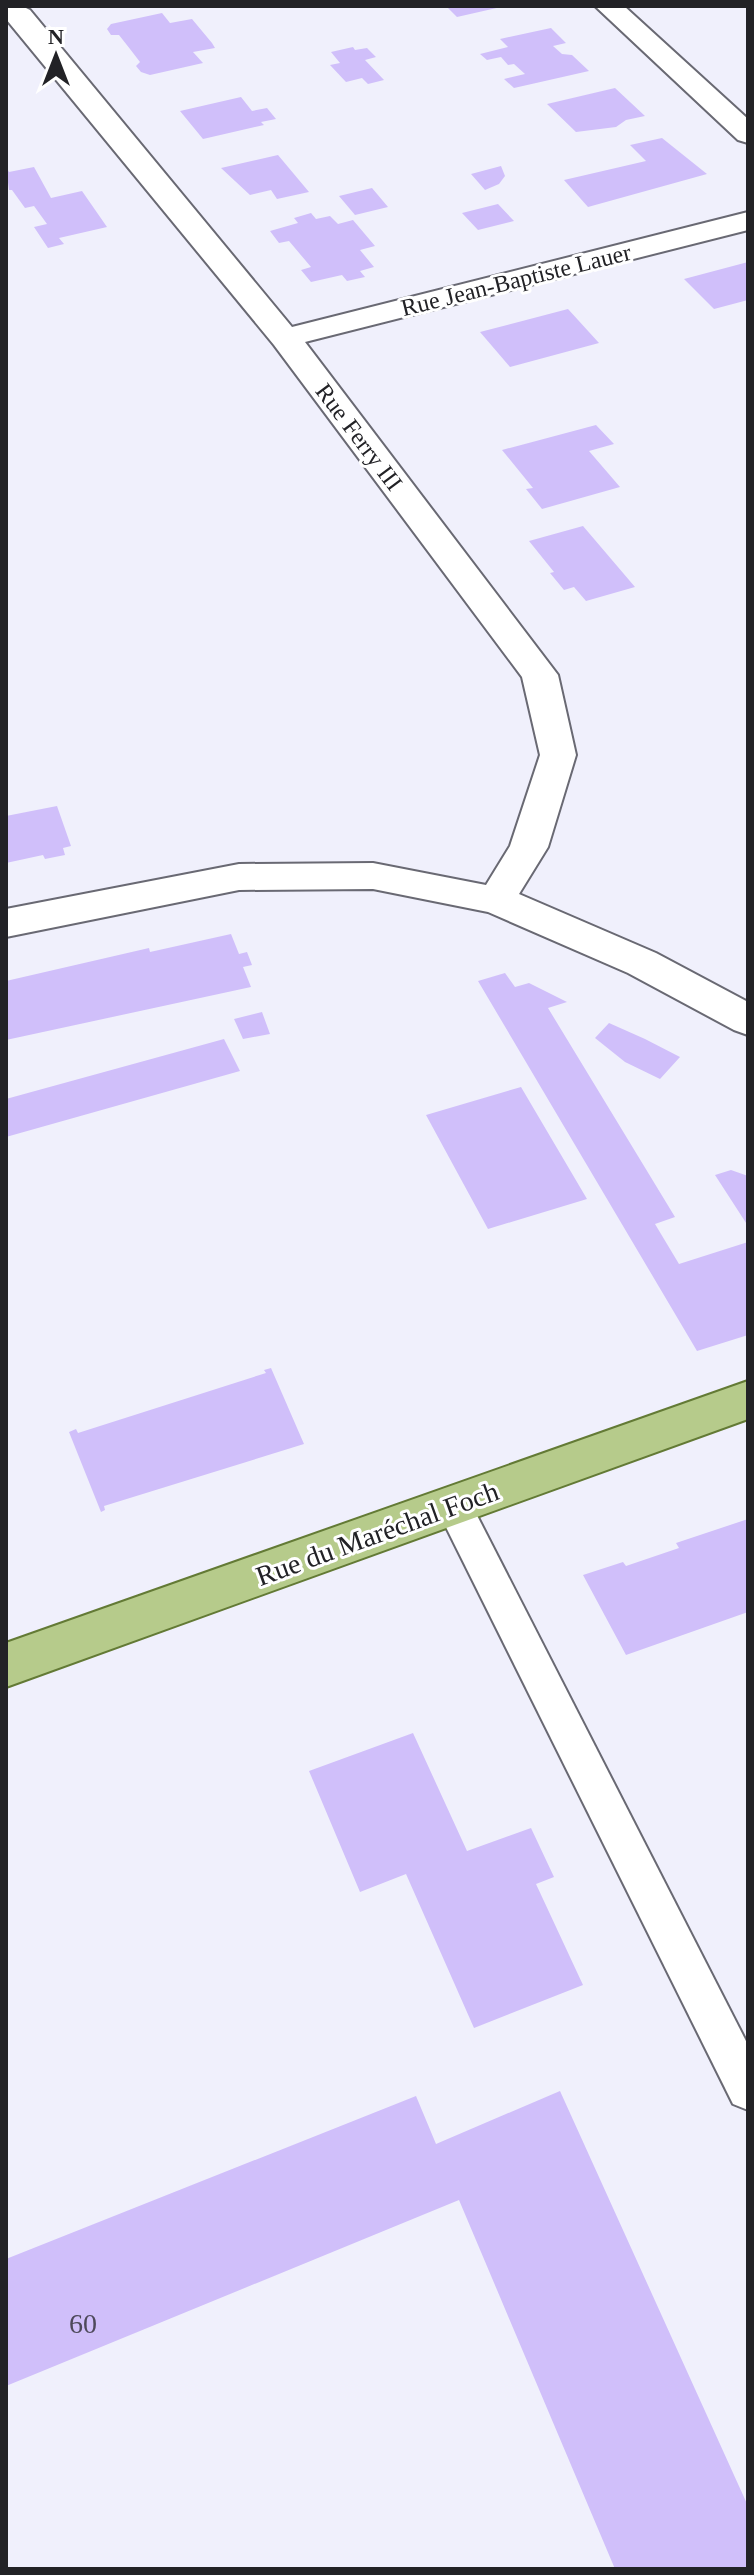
<svg xmlns="http://www.w3.org/2000/svg" width="754" height="2575" font-family="'Times New Roman',serif">
	<rect width="100%" height="100%" fill="#f0f0fc"/>
	<!-- building -->
	<path fill="#d0bffa" d="M446 6H500L501 7 457 17Z
		M162 13 170 23 192 19 212 43 215 48 193 52 203 63 150 75 141 72 136 66 140 62 130 49 119 35H111L107 29 111 24Z
		M551 28 566 43 553 46 562 54 572 55 589 71 514 88 504 79 525 74 514 64 508 65 501 57 487 60 480 54 508 47 500 39Z
		M353 47 355 50 367 48 376 57 365 60 384 80 368 84 362 78 346 82 330 65 340 63 331 52Z
		M615 88 645 116 626 120 616 127 576 132 547 104Z
		M241 97 252 111 267 108 276 119 261 122 264 125 203 139 180 111Z
		M662 138 707 174 588 207 564 180 646 161 630 145Z
		M278 155 309 192 277 199 271 190 250 195 221 168Z
		M501 166 505 176 499 184 485 190 471 174Z
		M6 167 9 172 34 167 51 198 82 191 107 227 59 238 64 244 48 248 34 227 47 224 34 206 25 208 12 190H9Z
		M372 188 388 207 355 215 339 196Z
		M498 204 514 221 478 230 462 213Z
		M311 213 316 219 330 216 338 224 353 220 375 246 360 250 374 267 360 271 365 277 347 281 342 275 311 282 301 270 311 267 289 241 279 243 270 231 298 223 294 218Z
		M748 262V300L714 309 684 279Z
		M568 309 599 343 510 367 480 332Z
		M596 425 614 444 589 451 620 487 542 509 526 489 533 488 502 450Z
		M583 526 635 587 586 601 574 587 564 590 550 573 554 572 529 541Z
		M57 806 71 846 63 848 65 855 45 859 43 855 6 863V816Z
		M231 934 239 954 247 952 252 965 243 967 251 987 6 1040V981L149 948 150 952Z
		M505 973 515 987 529 983 567 1002 548 1008 675 1217 655 1224 679 1264 748 1242V1335L697 1351 478 981Z
		M262 1012 270 1034 243 1039 234 1019Z
		M609 1023 645 1039 680 1057 660 1079 625 1062 595 1038Z
		M224 1039 240 1071 6 1137V1099Z
		M521 1087 587 1199 488 1229 426 1115Z
		M731 1170 748 1176V1226L715 1175Z
		M271 1368 304 1444 104 1506 105 1510 101 1512 69 1432 76 1429 78 1433 266 1373 264 1370Z
		M748 1519V1612L626 1655 583 1575 623 1562 626 1566 679 1548 676 1543Z
		M413 1733 467 1851 531 1828 554 1877 536 1884 583 1985 474 2028 406 1874 360 1892 309 1771Z
		M560 2091 748 2506V2569H615L459 2200 6 2386V2259L416 2096 436 2144Z"/>
	<g fill="none" stroke-linecap="round" stroke-linejoin="round">
		<!-- lane casing -->
		<g stroke="#696973" stroke-width="4">
			<path id="lane" d="M453 1490 466 1494 748 2045V2110L733 2104 435 1505 440 1494Z"/>
		</g>
		<!-- street casing -->
		<g stroke="#696973" stroke-width="4">
			<path id="street" d="M6 6H22L30 10 292 327 748 212V230L305 342 558 675 576 755 548 847 519 894 656 953 748 1002V1035L734 1030 628 973 488 912 373 889 239 890 6 937V909L239 864 373 863 486 885 510 846 540 755 522 677 274 345 6 19Z
				M595 6H624L748 119V143L738 140Z"/>
		</g>
		<!-- primary casing -->
		<g stroke="#637a35" stroke-width="4">
			<path id="primary" d="M748 1381V1419L6 1687V1643Z"/>
		</g>
		<!-- lane -->
		<use href="#lane" fill="#fff" fill-rule="evenodd"/>
		<!-- street -->
		<use href="#street" fill="#fff" fill-rule="evenodd"/>
		<!-- primary -->
		<use href="#primary" fill="#b6cb8b" fill-rule="evenodd"/>
	</g>
	<g text-anchor="middle" stroke-width="6" stroke-linejoin="round" paint-order="stroke">
		<!-- far-street labels -->
		<g font-size="24" fill="#222226" stroke="#fff">
			<text transform="translate(516 280) rotate(-14)" y="8">Rue Jean-Baptiste Lauer</text>
			<text transform="translate(359 437) rotate(53)" y="8">Rue Ferry III</text>
		</g>
		<!-- street labels -->
		<g font-size="28" fill="#222226" stroke="#fff">
			<text transform="translate(377 1533) rotate(-20)" y="10">Rue du Maréchal Foch</text>
		</g>
		<!-- near-number labels -->
		<g font-size="28" fill="#4e495b">
			<text x="83" y="2333">60</text>
		</g>
	</g>
	<!-- border -->
	<rect width="754" height="2575" fill="none" stroke="#222226" stroke-width="16"/>
	<!-- north arrow -->
	<g transform="translate(56 56)" stroke="#ffffff" stroke-width="6" paint-order="stroke">
	<path d="M0-6L14 30L0 20L-14 30Z" fill="#222226"/>
	<text y="-12" font-size="22" font-weight="bold" text-anchor="middle" fill="#222226">N</text>
	</g>
</svg>
